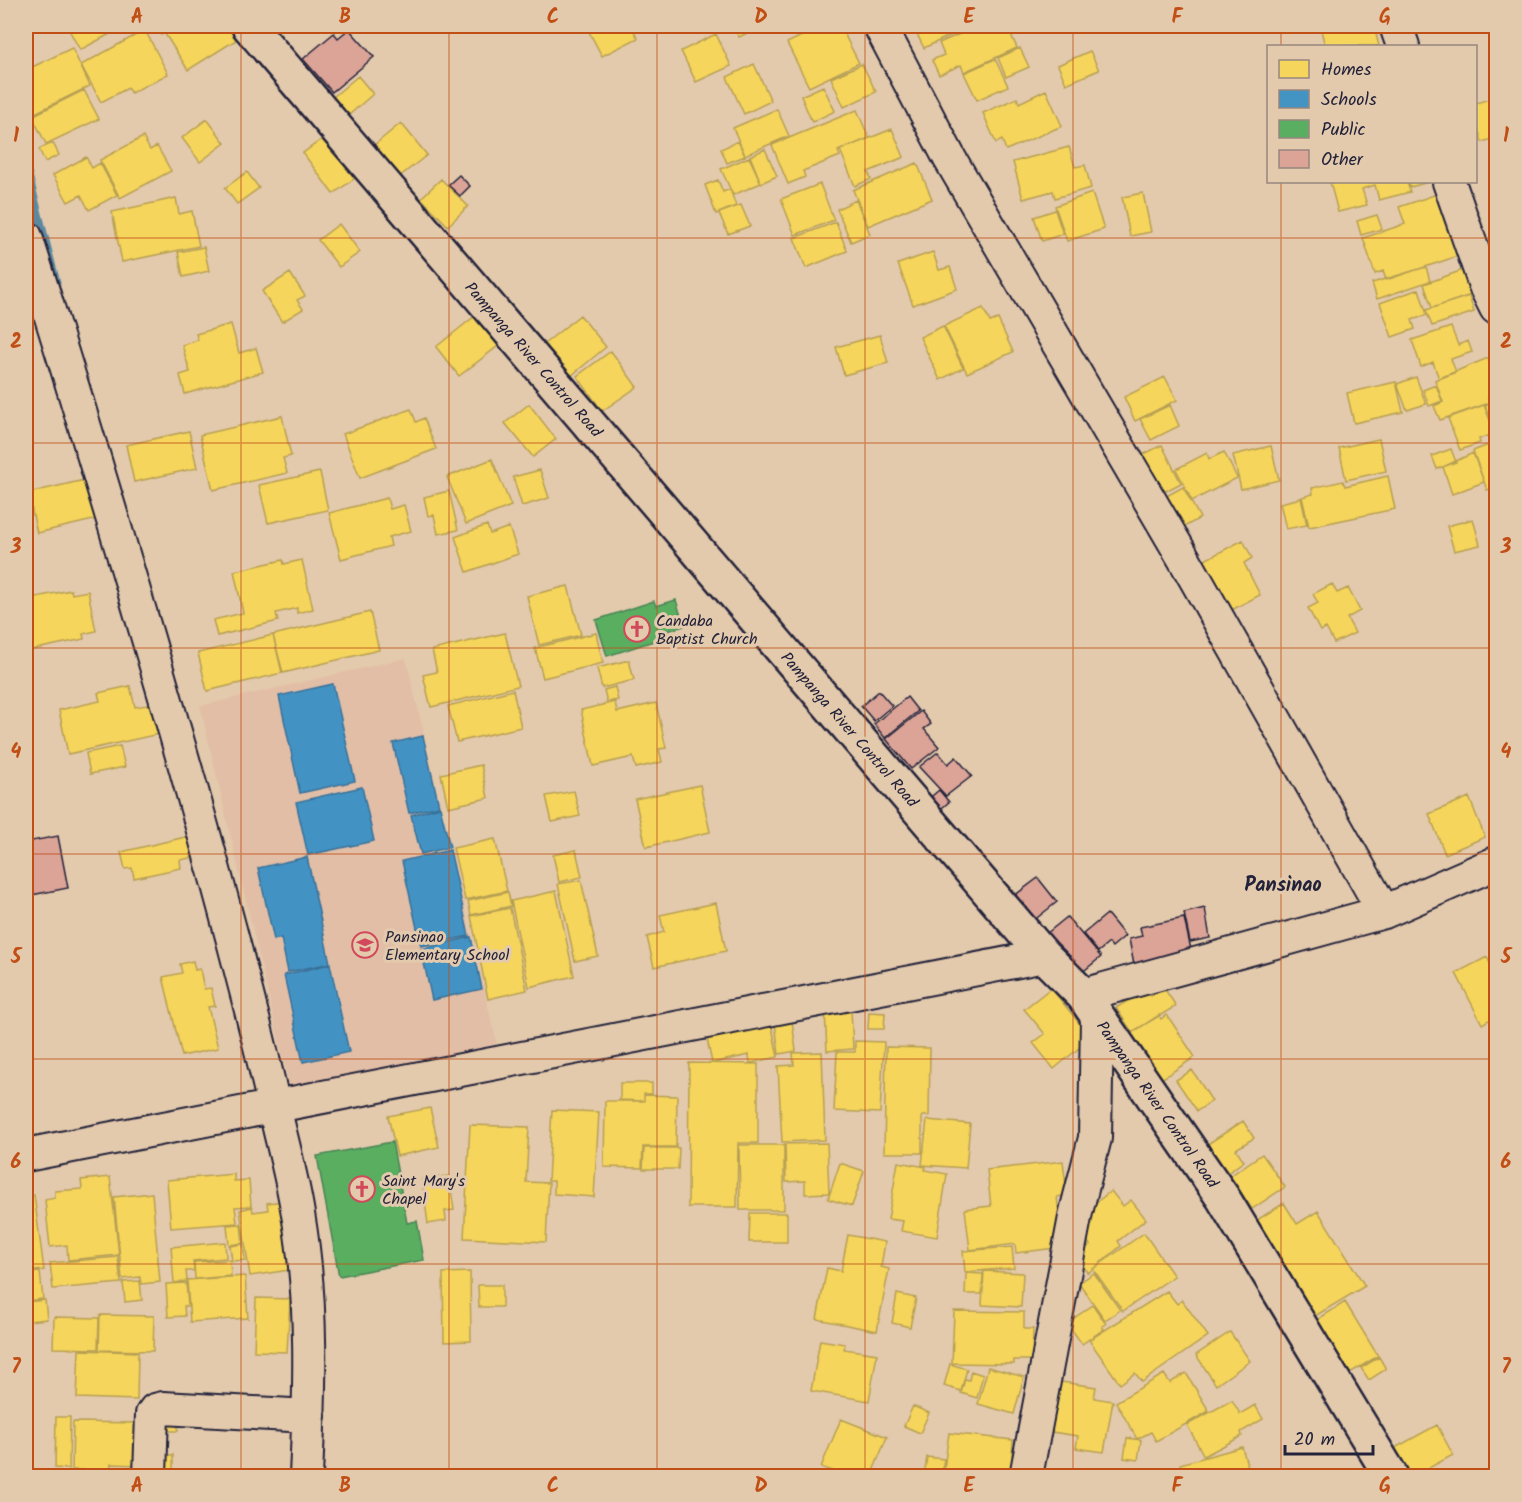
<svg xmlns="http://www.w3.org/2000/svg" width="1522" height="1502" font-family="Kalam,sans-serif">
	<rect width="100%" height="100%" fill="#e4caac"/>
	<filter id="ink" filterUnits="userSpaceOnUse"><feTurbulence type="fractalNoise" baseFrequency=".0167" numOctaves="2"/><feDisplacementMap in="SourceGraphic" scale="12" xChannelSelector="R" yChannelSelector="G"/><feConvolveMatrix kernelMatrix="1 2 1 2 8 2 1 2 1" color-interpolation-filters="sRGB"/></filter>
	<g filter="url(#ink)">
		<!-- built -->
		<path fill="#e2bea6" d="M406 658 497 1044 291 1092 200 706Z"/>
		<!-- homes -->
		<path fill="#f6d55c" stroke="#b69f52" stroke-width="1.5" d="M67 26H125L80 50Z
			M155 26H175L161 35Z
			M179 26H227L236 40 188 70 165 34Z
			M586 26H631L638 38 602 56Z
			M733 26H762L739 37Z
			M822 26H840L859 63 809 87 787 43Z
			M913 26H968V27L924 48Z
			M978 26H1007L1017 48 964 72 961 65 939 75 932 60 944 55 939 43Z
			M1320 26H1374L1379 46H1325Z
			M145 30 168 74 131 93 128 88 101 102 81 65Z
			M716 34 731 66 696 82 681 51Z
			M72 48 90 86 29 116 26 110V70Z
			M1020 48 1029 67 1006 77 998 58Z
			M1090 51 1099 70 1066 84 1058 65Z
			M995 59 1008 86 977 100 964 73Z
			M754 64 771 101 744 114 727 77Z
			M862 64 876 92 844 107 831 78Z
			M358 76 373 94 349 115 333 97Z
			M823 86 835 111 812 122 801 96Z
			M84 90 99 119 46 144 32 116Z
			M1046 90 1062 126 1006 150 1002 140 996 143 983 113 1017 98 1019 103Z
			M1496 97V138L1482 142 1476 122V103Z
			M777 109 789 136 745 155 733 128Z
			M857 110 869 138 838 151 840 156 803 171 805 177 788 184 772 145Z
			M207 119 225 143 200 162 182 138Z
			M401 123 427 155 399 177 373 146Z
			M892 129 904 157 868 172 871 179 855 186 840 150Z
			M143 137 150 150 157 146 171 171 120 198 100 160Z
			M325 137 355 178 333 194 303 153Z
			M738 141 745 156 727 163 721 149Z
			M53 143 59 155 45 162 39 149Z
			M1069 147 1075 167 1085 165 1091 188 1055 198 1053 191 1023 199 1013 162Z
			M765 149 777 176 761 183 750 156Z
			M86 157 92 168 100 163 117 195 89 210 81 195 68 202 53 175Z
			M749 157 761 183 733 195 721 169Z
			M917 163 932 199 868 226 853 190Z
			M247 172 259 188 237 204 225 188Z
			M441 179 468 206 448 226 421 198Z
			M718 180 723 192 730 189 736 206 716 214 705 185Z
			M1330 182H1407L1410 192 1379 200 1375 185 1362 189 1367 205 1338 212Z
			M1408 182H1429L1410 187Z
			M820 184 834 220 795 235 781 199Z
			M1449 190 1461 255 1386 280 1383 271 1375 274 1363 238 1405 224 1399 207Z
			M1092 193 1104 229 1067 241 1055 206Z
			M1143 193 1151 232 1130 236 1122 197Z
			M176 198 179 214 192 211 199 246 122 262 112 212Z
			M856 200 870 234 851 242 837 209Z
			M741 205 750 226 728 234 719 213Z
			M1055 210 1063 234 1042 241 1034 217Z
			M1377 215 1382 229 1361 235 1357 221Z
			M836 222 847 251 806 268 794 238Z
			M339 224 360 252 339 267 318 240Z
			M204 247 209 271 183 277 178 252Z
			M933 252 939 270 950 267 957 289 913 305 898 264Z
			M1426 267 1430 281 1377 299 1372 283Z
			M1463 270 1471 295 1432 308 1424 284Z
			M290 273 305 296 297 300 303 309 282 322 262 291Z
			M1419 289 1427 315 1412 320 1415 329 1392 337 1380 303Z
			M1469 296 1474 312 1432 326 1426 310Z
			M983 308 990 322 998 319 1013 352 967 373 944 326Z
			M580 315 606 347 565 381 538 349Z
			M475 316 498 346 459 376 436 347Z
			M231 324 239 353 256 348 263 372 185 394 180 375 190 372 182 345 198 340 196 334Z
			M943 326 963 368 940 380 920 337Z
			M1451 327 1458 345 1468 341 1472 352 1451 359 1456 372 1439 379 1433 362 1421 367 1412 340Z
			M880 335 888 363 844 375 836 347Z
			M611 351 637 387 602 411 577 376Z
			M1488 358 1496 381V394L1488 397 1489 403 1440 420 1434 406 1443 402 1435 380Z
			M1165 377 1177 400 1135 421 1124 397Z
			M1416 377 1426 404 1407 410 1397 384Z
			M1396 382 1403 412 1354 423 1347 393Z
			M1436 385 1442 401 1429 406 1423 390Z
			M1496 401V432L1495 433 1485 405Z
			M529 404 556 439 533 457 505 423Z
			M1170 405 1179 426 1151 440 1140 419Z
			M1484 405 1495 433 1479 439 1480 443 1460 450 1448 418Z
			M411 409 416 422 424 418 436 449 360 478 343 434Z
			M282 416 291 456 283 458 287 473 213 490 200 435Z
			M189 431 197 468 134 482 126 445Z
			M1379 439 1386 471 1346 480 1339 448Z
			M1491 444 1496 458V487L1487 490 1473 451Z
			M1162 445 1181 483 1160 494 1140 456Z
			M1271 446 1279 480 1241 489 1233 455Z
			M1451 449 1456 462 1437 469 1432 456Z
			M1224 452 1237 478 1192 501 1176 469 1207 453 1209 459Z
			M1473 453 1484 482 1452 494 1443 467Z
			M492 459 511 506 466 524 447 477Z
			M540 470 549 498 522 506 513 477Z
			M320 472 328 510 268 523 259 485Z
			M1388 476 1395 509 1309 527 1302 497 1313 494 1312 488 1343 481 1345 486Z
			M93 478 102 518 37 533 28 493Z
			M1183 487 1200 518 1179 530 1161 499Z
			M449 491 458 530 438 534 434 515 428 516 424 497Z
			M387 498 390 509 404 505 411 531 389 537 391 546 341 559 329 513Z
			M1301 498 1307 525 1286 529 1280 503Z
			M1473 519 1480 545 1454 551 1447 526Z
			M487 525 490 534 509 527 518 554 467 572 455 537Z
			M1243 540 1252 558 1244 563 1260 595 1226 613 1199 563Z
			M283 560 284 564 302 560 313 609 297 613V608L276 613 278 621 217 636 213 620 243 613 234 571Z
			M1332 584 1337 593 1348 588 1360 611 1347 618 1355 633 1334 643 1326 628 1320 631 1308 608 1318 603 1313 594Z
			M568 586 581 635 539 645 527 596Z
			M71 590 72 594 88 591 96 631 83 634 84 639 31 650 26 624V599Z
			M370 612 379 650 283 673 273 635Z
			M505 633 518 686 431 707 423 675 437 672 432 650Z
			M596 633 603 663 543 678 535 648Z
			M273 635 282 673 207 691 198 653Z
			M629 660 634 680 602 688 597 668Z
			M130 686 135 707 153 704 159 734 68 754 59 710 100 701 98 693Z
			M615 687 618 700 607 702 604 690Z
			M513 690 521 727 457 742 448 706Z
			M615 702 617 712 656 703 666 748 659 749 662 762 636 768 633 757 593 766 581 710Z
			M120 746 125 767 90 774 86 753Z
			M481 765 488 798 448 807 441 774Z
			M700 785 710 832 646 847 635 799Z
			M574 791 580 816 552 822 546 796Z
			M1469 797 1485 837 1445 854 1429 814Z
			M190 836 195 857 180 860 181 868 134 878 132 868 125 869 121 852Z
			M495 839 507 891 465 900 453 848Z
			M576 850 582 877 559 882 553 855Z
			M581 880 598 956 575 961 558 884Z
			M556 891 574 976 529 987 511 901Z
			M508 892 511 906 471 915 468 901Z
			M716 903 726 951 654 967 647 937 664 932 660 915Z
			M510 908 527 990 488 999 471 916Z
			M1487 957 1496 976V1016L1482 1024 1456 973Z
			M193 961 195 970 200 969 204 989 211 988 215 1006 208 1007 218 1048 182 1056 163 977 182 973 180 964Z
			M1051 988 1091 1038 1054 1069 1033 1043 1045 1034 1024 1009Z
			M1164 988 1176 1006 1132 1032 1116 1008 1146 989 1151 996Z
			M851 1010 853 1049 827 1051 825 1011Z
			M869 1012 885 1013 884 1029H868Z
			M1159 1015 1161 1019 1167 1015 1195 1057 1157 1082 1127 1036Z
			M792 1021 796 1051 779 1054 775 1023Z
			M771 1022 778 1057 750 1063 749 1055 712 1063 706 1034Z
			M855 1041 884 1042 880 1113 834 1111 837 1052H855Z
			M886 1047 930 1048 929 1116H922V1153H884Z
			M822 1052 825 1140 782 1142 778 1066 794 1065 793 1053Z
			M689 1063 758 1064V1143H738L737 1207H688Z
			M1192 1070 1212 1101 1197 1111 1176 1080Z
			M620 1083H652V1094H644V1101L620 1100Z
			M644 1095 677 1096 676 1147H643L642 1168 604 1167 605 1101H644Z
			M430 1108 439 1147 397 1156 388 1116Z
			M552 1110 599 1112 594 1197 554 1194V1181H548Z
			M927 1120 970 1124 966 1168 922 1165Z
			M1243 1121 1254 1138 1236 1149 1244 1161 1226 1174 1206 1145Z
			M470 1125 529 1127 526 1182 549 1183 546 1242 464 1238Z
			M827 1143 829 1193 805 1194V1181L786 1182 785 1144Z
			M739 1145H784V1210H740Z
			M644 1148H679L678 1169H643Z
			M1262 1154 1285 1187 1252 1209 1230 1176Z
			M1063 1161 1067 1195 1057 1197 1063 1247 1016 1253 1015 1244 970 1250 965 1209 991 1206 987 1170Z
			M898 1162 926 1167 925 1170 947 1174 937 1237 901 1231 903 1221 888 1219Z
			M840 1163 864 1171 852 1206 828 1199Z
			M234 1174V1181L249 1180 251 1206 235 1207 237 1223 171 1228 167 1180Z
			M449 1176 454 1210 445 1211 446 1221 428 1224 422 1179Z
			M110 1177 119 1255 68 1260 67 1245 50 1247 45 1200 55 1198V1191L82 1189 81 1180Z
			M1111 1191 1123 1206 1131 1200 1146 1219 1118 1241 1121 1246 1088 1273 1075 1257 1090 1245 1078 1230 1081 1214Z
			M152 1193 160 1282 141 1284 140 1277 122 1279 114 1197Z
			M34 1195 44 1270 26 1272V1196Z
			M285 1201 289 1227H283L289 1270 250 1276 240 1210 252 1207 253 1212 268 1210 267 1203Z
			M1284 1203 1297 1224 1318 1211 1365 1286 1305 1322 1246 1227Z
			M750 1213H787V1242H749Z
			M241 1224 243 1243 229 1245 227 1225Z
			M1144 1233 1174 1276 1123 1311 1093 1269Z
			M848 1235 885 1242 881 1267 889 1269 877 1331 817 1319 827 1268 841 1271Z
			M225 1242 226 1258 193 1261 194 1271H186L187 1281 174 1283 171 1247Z
			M243 1244 245 1260 232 1261 230 1246Z
			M1012 1247 1014 1268 965 1272 963 1251Z
			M118 1257 121 1283 53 1289 50 1263Z
			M230 1260 231 1276 195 1279 194 1262Z
			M984 1271 1023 1273 1021 1307 982 1305Z
			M40 1272 43 1299 26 1301V1273Z
			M470 1272 471 1341 444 1342 443 1273Z
			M966 1273 983 1274 982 1294H965Z
			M1094 1273 1120 1310 1105 1320 1079 1283Z
			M245 1276 248 1318 190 1322 187 1280Z
			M140 1281 142 1300 125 1302 123 1282Z
			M186 1283 188 1306H184L185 1316 168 1317 166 1284Z
			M478 1285H502V1307H479Z
			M1167 1291 1177 1304 1182 1300 1208 1336 1142 1382 1135 1373 1120 1384 1089 1340Z
			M897 1294 916 1298 910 1327 892 1323Z
			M256 1298 290 1299 287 1352 254 1351Z
			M45 1300 47 1319 29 1321 27 1302Z
			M1345 1302 1378 1356 1345 1376 1312 1323Z
			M1093 1305 1106 1324 1102 1326 1104 1329 1082 1344 1067 1323Z
			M954 1311 1024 1312V1329H1033L1032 1360H1014V1364L952 1363Z
			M100 1315 154 1316 153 1351 99 1350Z
			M54 1317 99 1318 98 1349 53 1348Z
			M1230 1332 1250 1361 1216 1385 1196 1355Z
			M26 1335H27V1381H26Z
			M820 1340 845 1344 844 1349 877 1354 869 1401 811 1391Z
			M79 1350 138 1352 137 1400 77 1398Z
			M1379 1357 1386 1369 1369 1380 1361 1368Z
			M950 1364 967 1369 961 1391 944 1386Z
			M988 1367 1024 1377 1014 1414 978 1404Z
			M971 1371 983 1375 977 1398 961 1393 965 1379 969 1380Z
			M1186 1373 1209 1411 1156 1441 1151 1432 1137 1439 1116 1402 1164 1374 1170 1383Z
			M1054 1381 1096 1387 1094 1398 1113 1401 1104 1452 1076 1448 1078 1436 1045 1431Z
			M1232 1400 1240 1414 1255 1405 1263 1419 1241 1432 1242 1436 1204 1456 1187 1425Z
			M913 1406 929 1413 920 1433 904 1426Z
			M178 1412V1431H161Z
			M56 1417H70L69 1469 55 1468Z
			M841 1419 887 1437 871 1476H847L821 1467Z
			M73 1422 140 1423 139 1465 111 1464 110 1470H72Z
			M1437 1425 1453 1455 1414 1476H1409L1393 1449Z
			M949 1433 1013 1440 1012 1456 1017 1457 1015 1476H943Z
			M1127 1438 1141 1440 1138 1460 1124 1458Z
			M1242 1447 1249 1472 1236 1476H1183L1180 1464Z
			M159 1455H173V1471H186V1476H159Z
			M927 1457 944 1459 941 1476H924Z
			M187 1471 289 1472V1476H187Z
			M1082 1471 1108 1476H1081Z"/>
		<!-- schools -->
		<path fill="#4393c3" stroke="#39719a" stroke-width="1.5" d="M333 684 355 781 300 793 279 696Z
			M423 736 439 806 409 813 393 743Z
			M362 787 374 841 308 855 296 802Z
			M440 807 450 847 421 854 411 815Z
			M450 850 469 936 421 946 402 861Z
			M307 857 330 963 288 972 281 938 274 940 258 868Z
			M471 937 482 989 432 1000 421 949Z
			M330 964 349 1052 303 1062 284 975Z"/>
		<!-- public -->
		<path fill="#5aae61" stroke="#498456" stroke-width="1.5" d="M676 600 684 626 664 632 666 637 607 656 596 620 654 601 656 606Z
			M392 1142 407 1223 417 1221 424 1260 339 1276 317 1156Z"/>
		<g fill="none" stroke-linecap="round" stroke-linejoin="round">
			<!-- stream -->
			<path stroke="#5c89a0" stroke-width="9" d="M26 168 56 283"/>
		</g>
		<!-- building -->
		<path fill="#dca397" stroke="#22223b" stroke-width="1.5" d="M349 29 374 57 332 92 303 59 334 33 338 38Z
			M459 175 470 186 460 196 448 185Z
			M879 691 892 706 874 721 861 706Z
			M907 697 918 711 885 738 874 724Z
			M921 711 931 724 924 729 939 747 911 769 886 739Z
			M938 752 948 764 956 757 972 776 946 796 919 767Z
			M939 790 949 802 936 813 926 801Z
			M58 836 68 888 26 896V842Z
			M1038 878 1057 902 1033 921 1014 896Z
			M1205 908 1210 938 1190 942 1184 913Z
			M1107 914 1125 936 1112 947 1109 943 1098 952 1083 934Z
			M1067 917 1101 957 1080 974 1046 934Z
			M1184 918 1192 954 1134 965 1129 939 1142 936 1140 927Z"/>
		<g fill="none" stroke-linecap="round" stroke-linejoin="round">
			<!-- minor casing -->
			<g stroke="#22223b" stroke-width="36">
				<path id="minor" d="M880 26 950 159 1183 557 1384 912
					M1396 26 1403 46
					M1449 182 1486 288 1496 308
					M26 237C84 421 139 605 192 791 221 894 249 997 273 1101 281 1139 292 1176 298 1214 313 1300 310 1390 306 1476
					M1083 995 1384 912 1496 863
					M26 1155 1044 956
					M150 1476 152 1414 155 1410 163 1408 309 1416
					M1026 1476 1076 1212 1095 1138 1097 1018"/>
			</g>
			<!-- secondary casing -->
			<g stroke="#22223b" stroke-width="38">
				<path id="secondary" d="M249 26 1044 956 1083 995 1223 1198 1391 1476"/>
			</g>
			<!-- minor -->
			<use href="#minor" stroke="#e4caac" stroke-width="32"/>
			<!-- secondary -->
			<use href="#secondary" stroke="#e4caac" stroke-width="33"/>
		</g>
	</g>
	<!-- grid -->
	<path fill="none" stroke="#c04e15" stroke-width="1.5" stroke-opacity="0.55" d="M241 26V1476M449 26V1476M657 26V1476M865 26V1476M1073 26V1476M1281 26V46M1281 182V1476M26 238H1496M26 443H1496M26 648H1496M26 854H1496M26 1059H1496M26 1264H1496"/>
	<!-- icons -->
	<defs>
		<g id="church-ring" transform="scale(1.35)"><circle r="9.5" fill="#e4caac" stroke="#d1495b" stroke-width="1.5"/><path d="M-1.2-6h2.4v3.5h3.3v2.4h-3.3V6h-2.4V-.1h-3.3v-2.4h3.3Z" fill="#d1495b"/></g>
		<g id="school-ring" transform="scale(1.35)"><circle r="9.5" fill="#e4caac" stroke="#d1495b" stroke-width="1.5"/><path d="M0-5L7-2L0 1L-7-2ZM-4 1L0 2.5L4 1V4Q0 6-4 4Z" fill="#d1495b"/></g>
	</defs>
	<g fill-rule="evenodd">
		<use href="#church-ring" x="637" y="629"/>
		<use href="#school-ring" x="365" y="945"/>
		<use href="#church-ring" x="362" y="1189"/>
	</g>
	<g text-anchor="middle" stroke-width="6" stroke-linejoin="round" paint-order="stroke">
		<!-- street labels -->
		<g font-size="16" fill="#22223b" stroke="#e4caac">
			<text transform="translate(534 359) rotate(49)" y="6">Pampanga River Control Road</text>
			<text transform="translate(850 729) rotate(49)" y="6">Pampanga River Control Road</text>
			<text transform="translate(1158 1104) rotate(55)" y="6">Pampanga River Control Road</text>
		</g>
		<!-- poi labels -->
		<g font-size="16" fill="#22223b" stroke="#e4caac" text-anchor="start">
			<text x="656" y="626">Candaba<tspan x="656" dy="18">Baptist Church</tspan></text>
			<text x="385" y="942">Pansinao<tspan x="385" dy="18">Elementary School</tspan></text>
			<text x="382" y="1186">Saint Mary's<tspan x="382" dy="18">Chapel</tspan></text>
		</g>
		<!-- quarter labels -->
		<g font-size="20" font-weight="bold" fill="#22223b" stroke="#e4caac">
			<text x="1283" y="891">Pansinao</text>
		</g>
	</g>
	<!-- margin -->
	<rect width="1522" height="1502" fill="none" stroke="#e4caac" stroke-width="66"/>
	<!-- legend -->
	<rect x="1267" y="45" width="210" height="138" fill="#e4caac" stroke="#96877f" stroke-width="1.5"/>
	<rect x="1279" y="60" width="30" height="18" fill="#f6d55c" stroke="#96877f" stroke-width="1.5"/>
	<text x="1321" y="75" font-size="18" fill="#22223b">Homes</text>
	<rect x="1279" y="90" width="30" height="18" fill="#4393c3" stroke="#96877f" stroke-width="1.5"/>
	<text x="1321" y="105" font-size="18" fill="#22223b">Schools</text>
	<rect x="1279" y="120" width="30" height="18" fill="#5aae61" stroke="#96877f" stroke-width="1.5"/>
	<text x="1321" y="135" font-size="18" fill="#22223b">Public</text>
	<rect x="1279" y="150" width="30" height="18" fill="#dca397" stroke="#96877f" stroke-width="1.5"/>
	<text x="1321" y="165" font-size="18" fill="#22223b">Other</text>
	<!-- scale -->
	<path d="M1285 1445v9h88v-9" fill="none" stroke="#22223b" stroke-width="3"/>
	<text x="1294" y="1445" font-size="18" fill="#22223b" stroke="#e4caac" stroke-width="4.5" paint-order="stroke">20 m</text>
	<rect x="33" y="33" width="1456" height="1436" fill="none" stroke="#c04e15" stroke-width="2"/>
	<g font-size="20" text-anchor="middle" font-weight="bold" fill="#c04e15">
		<text x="137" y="23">A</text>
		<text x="345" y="23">B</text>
		<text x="553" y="23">C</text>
		<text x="761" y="23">D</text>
		<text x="969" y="23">E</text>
		<text x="1177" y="23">F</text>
		<text x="1385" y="23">G</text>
		<text x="16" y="142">1</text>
		<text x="1506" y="142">1</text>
		<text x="16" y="348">2</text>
		<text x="1506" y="348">2</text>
		<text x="16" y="553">3</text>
		<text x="1506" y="553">3</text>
		<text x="16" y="758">4</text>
		<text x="1506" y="758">4</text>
		<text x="16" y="963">5</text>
		<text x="1506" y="963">5</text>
		<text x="16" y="1168">6</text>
		<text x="1506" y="1168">6</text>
		<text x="16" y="1373">7</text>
		<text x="1506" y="1373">7</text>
		<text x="137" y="1492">A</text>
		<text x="345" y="1492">B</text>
		<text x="553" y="1492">C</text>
		<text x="761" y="1492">D</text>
		<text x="969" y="1492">E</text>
		<text x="1177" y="1492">F</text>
		<text x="1385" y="1492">G</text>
	</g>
</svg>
